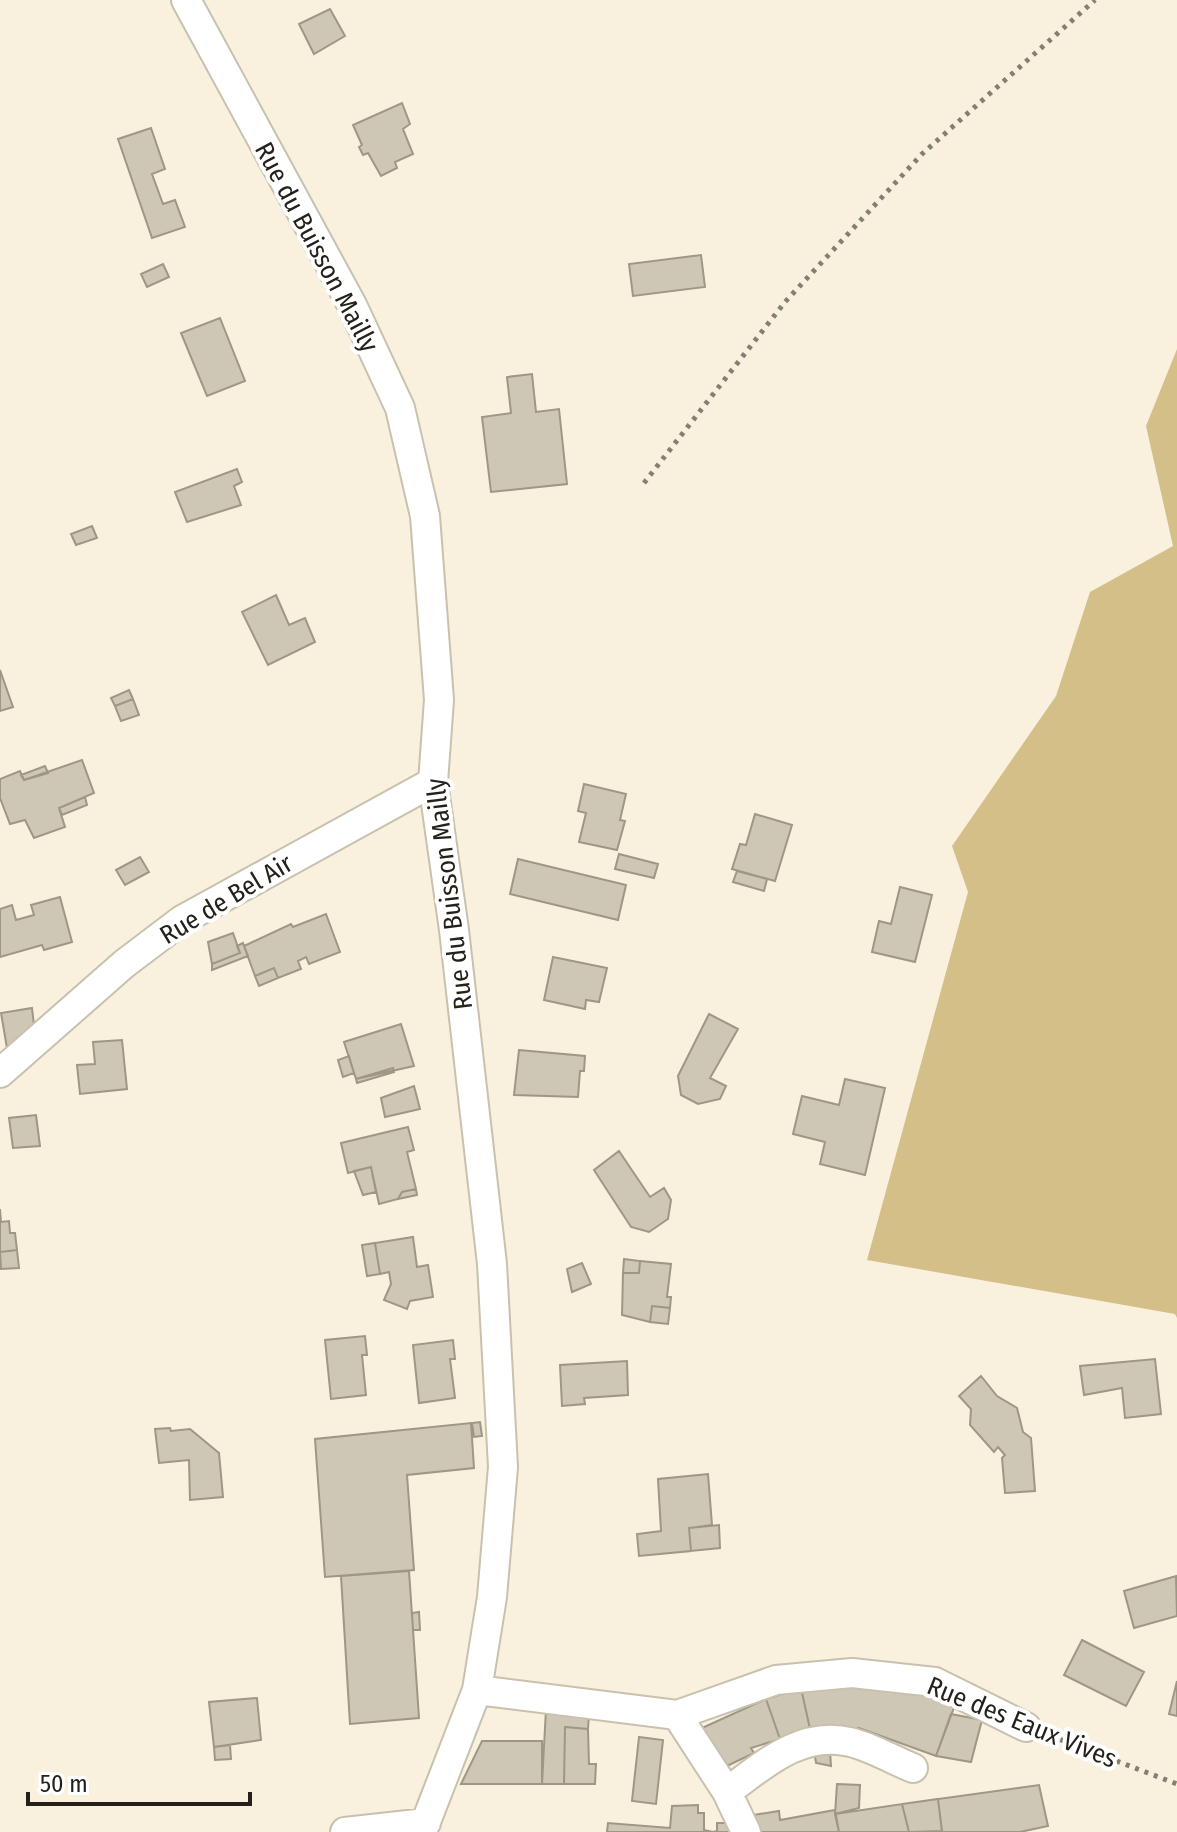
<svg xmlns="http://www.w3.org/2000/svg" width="1177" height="1832" font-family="'Fira Sans Condensed',sans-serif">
	<rect width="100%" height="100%" fill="#f9f1de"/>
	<!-- green -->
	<path fill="#d5bf89" d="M1177 349V1318L1175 1314 867 1260 968 892 952 846 1056 696 1090 592 1173 546 1146 426Z"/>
	<!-- building -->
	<path fill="#cfc7b5" stroke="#9e9785" stroke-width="2" d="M330 9 345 36 314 54 299 24Z
		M402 103 410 124 403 129 413 154 395 162 397 168 381 176 368 153 363 155 359 147 362 145 353 125Z
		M151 128 165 169 152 174 163 204 175 200 185 227 152 238 118 139Z
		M701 255 705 287 633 296 629 264Z
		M163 264 169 277 147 287 141 274Z
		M220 318 245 381 207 396 181 333Z
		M532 374 536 412 559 409 567 484 491 492 482 417 511 413 507 377Z
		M237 469 242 482 234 486 241 505 187 522 175 492Z
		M92 526 97 538 76 545 71 534Z
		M276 595 289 625 305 618 315 642 268 665 242 612Z
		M0 670 13 707 0 711Z
		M129 690 133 699 115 706 111 698Z
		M133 699 139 715 121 721 115 706Z
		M82 760 94 793 59 808 65 827 34 838 25 820 10 824 0 798V779L20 771 24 780Z
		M45 766 48 773 24 780 21 775Z
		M584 784 626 794 620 820 625 821 617 850 579 842 586 813 578 811Z
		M85 797 87 805 62 815 59 808Z
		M755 814 792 825 775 881 732 869 740 844 746 845Z
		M619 854 658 864 654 878 615 869Z
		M140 857 149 872 125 885 116 870Z
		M518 859 626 885 618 920 510 894Z
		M737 871 767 879 764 891 733 882Z
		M900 887 932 895 915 962 872 952 879 921 891 924Z
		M60 897 72 942 44 950 42 945 0 957V909L12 905 16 920 34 915 31 905Z
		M326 914 340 952 309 964 306 957 298 961 301 969 278 978 274 968 255 976 244 946 291 924 293 927Z
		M233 933 240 953 212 964 208 942Z
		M243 943 248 956 212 970V964L240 953 237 946Z
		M553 957 607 968 599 1002 586 1000 585 1009 544 1000Z
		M274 968 278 978 259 986 255 976Z
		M32 1008 34 1025 7 1048 1 1013Z
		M709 1014 738 1029 710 1078 726 1086 720 1099 698 1104 681 1095 678 1076Z
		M401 1024 414 1066 356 1079 344 1042Z
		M122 1040 127 1089 80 1094 77 1065 95 1064 93 1042Z
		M519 1050 585 1056 584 1071H580L578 1097 514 1095Z
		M349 1056 354 1073 343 1077 338 1060Z
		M393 1068 394 1072 357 1083 356 1079Z
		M845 1079 885 1088 865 1175 820 1164 825 1142 793 1134 802 1096 839 1105Z
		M414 1086 420 1109 385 1117 381 1098Z
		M36 1115 40 1146 13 1148 9 1118Z
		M408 1127 414 1150 407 1152 416 1189 402 1192 398 1199 379 1204 371 1167 348 1173 341 1143Z
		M619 1151 650 1197 664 1188 671 1200 668 1219 649 1232 631 1227 594 1170Z
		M371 1167 376 1192 363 1195 354 1171Z
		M416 1189 417 1195 398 1199 402 1192Z
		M0 1209 1 1222 9 1221 10 1233H15L17 1250 0 1252Z
		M413 1237 417 1267 428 1265 433 1297 410 1301 407 1309 384 1300 391 1284 389 1272 380 1274 375 1243Z
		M375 1243 380 1274 367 1276 362 1245Z
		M17 1250 19 1268 1 1269 0 1252Z
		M624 1259 640 1261 639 1273H623Z
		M640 1261 671 1264 667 1297H671L670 1308 652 1306 650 1322 622 1315 623 1273H639Z
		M582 1263 591 1284 572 1292 567 1269Z
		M652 1306 670 1308 668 1324 650 1322Z
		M365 1336 367 1355H362L366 1395 331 1399 325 1340Z
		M453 1340 455 1359H450L455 1398 419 1403 413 1345Z
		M1155 1359 1161 1414 1125 1418 1122 1388 1084 1395 1080 1366Z
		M627 1361 628 1395 584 1398 585 1404 562 1406 560 1365Z
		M981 1376 997 1396 1017 1408 1023 1432 1031 1438 1035 1491 1005 1493 1002 1458 1005 1455 998 1447 994 1452 970 1425 971 1409 959 1396Z
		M480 1422 482 1436 474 1437 472 1423Z
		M471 1423 474 1468 407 1475 414 1570 325 1577 315 1439Z
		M170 1428 171 1431 190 1429 219 1453 223 1497 190 1500 189 1460 159 1463 155 1429Z
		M708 1474 712 1525 689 1528 691 1551 639 1556 637 1534 661 1531 658 1479Z
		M719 1525 720 1548 691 1551 689 1528Z
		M409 1571 419 1718 350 1724 341 1576Z
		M1176 1576 1177 1616 1134 1628 1124 1591Z
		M419 1612 420 1630H413L412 1613Z
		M1082 1640 1144 1672 1126 1706 1064 1675Z
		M1177 1681V1716L1169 1714Z
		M867 1684 956 1702 936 1756 859 1728 810 1729 801 1688Z
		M801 1688 810 1729 780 1739 766 1699Z
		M257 1698 261 1740 214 1747 209 1702Z
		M766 1699 780 1739 751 1748 754 1753 725 1767 702 1728Z
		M546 1709 589 1714 588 1729 565 1727 564 1784H542Z
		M951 1714 982 1720 971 1762 936 1756Z
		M565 1727 588 1729 589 1764H596L595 1784H564Z
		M639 1737 663 1740 656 1804 632 1801Z
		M482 1741H542V1784H461Z
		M230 1745 231 1759 215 1760 214 1747Z
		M814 1750 830 1751 831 1766 816 1763Z
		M837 1784 860 1785 859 1808 835 1814Z
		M1039 1785 1048 1826 1020 1832H942L938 1799Z
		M938 1799 942 1831 909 1832 902 1804Z
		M902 1804 909 1832H839L835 1814Z
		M698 1805V1813H704V1830L713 1832H607L608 1823 670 1828 672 1806Z
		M835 1810 839 1832H756L747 1816 779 1811 780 1820Z
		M717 1823H731V1832H713L717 1831Z"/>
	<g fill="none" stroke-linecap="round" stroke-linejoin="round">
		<!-- minor casing -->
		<g stroke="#c8c1ae" stroke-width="32">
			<path id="minor" d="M186 0 352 305 400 408 425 516 439 700 433 782 454 930 492 1264 503 1467 492 1597 477 1690 422 1832
				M0 1073 124 964 182 920 433 782
				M477 1690 677 1715 727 1792 746 1832
				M677 1715 776 1680 852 1673 935 1682 1026 1727
				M727 1792C762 1766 801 1730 850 1742 871 1747 893 1760 913 1768
				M345 1832 426 1823"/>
		</g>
		<!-- path -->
		<path stroke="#847f73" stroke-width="5" stroke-dasharray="4 6" stroke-linecap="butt" d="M644 483 785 302 922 154 1095 0
			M1051 1736 1177 1784"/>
		<!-- minor -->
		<use href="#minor" stroke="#fff" stroke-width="28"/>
	</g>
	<g text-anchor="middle" stroke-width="8" stroke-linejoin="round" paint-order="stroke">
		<!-- street labels -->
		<g font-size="26" fill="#23211a" stroke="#fff">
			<text transform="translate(317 247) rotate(62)" y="9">Rue du Buisson Mailly</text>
			<text transform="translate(449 894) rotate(-97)" y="9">Rue du Buisson Mailly</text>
			<text transform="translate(226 899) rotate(-31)" y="9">Rue de Bel Air</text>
			<text transform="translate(1022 1722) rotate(22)" y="9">Rue des Eaux Vives</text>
		</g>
	</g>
	<!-- scale -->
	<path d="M28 1792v12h222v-12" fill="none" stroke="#23211a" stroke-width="4"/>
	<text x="40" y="1792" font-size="24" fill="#23211a" stroke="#ffffff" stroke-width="6" paint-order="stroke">50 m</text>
</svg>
